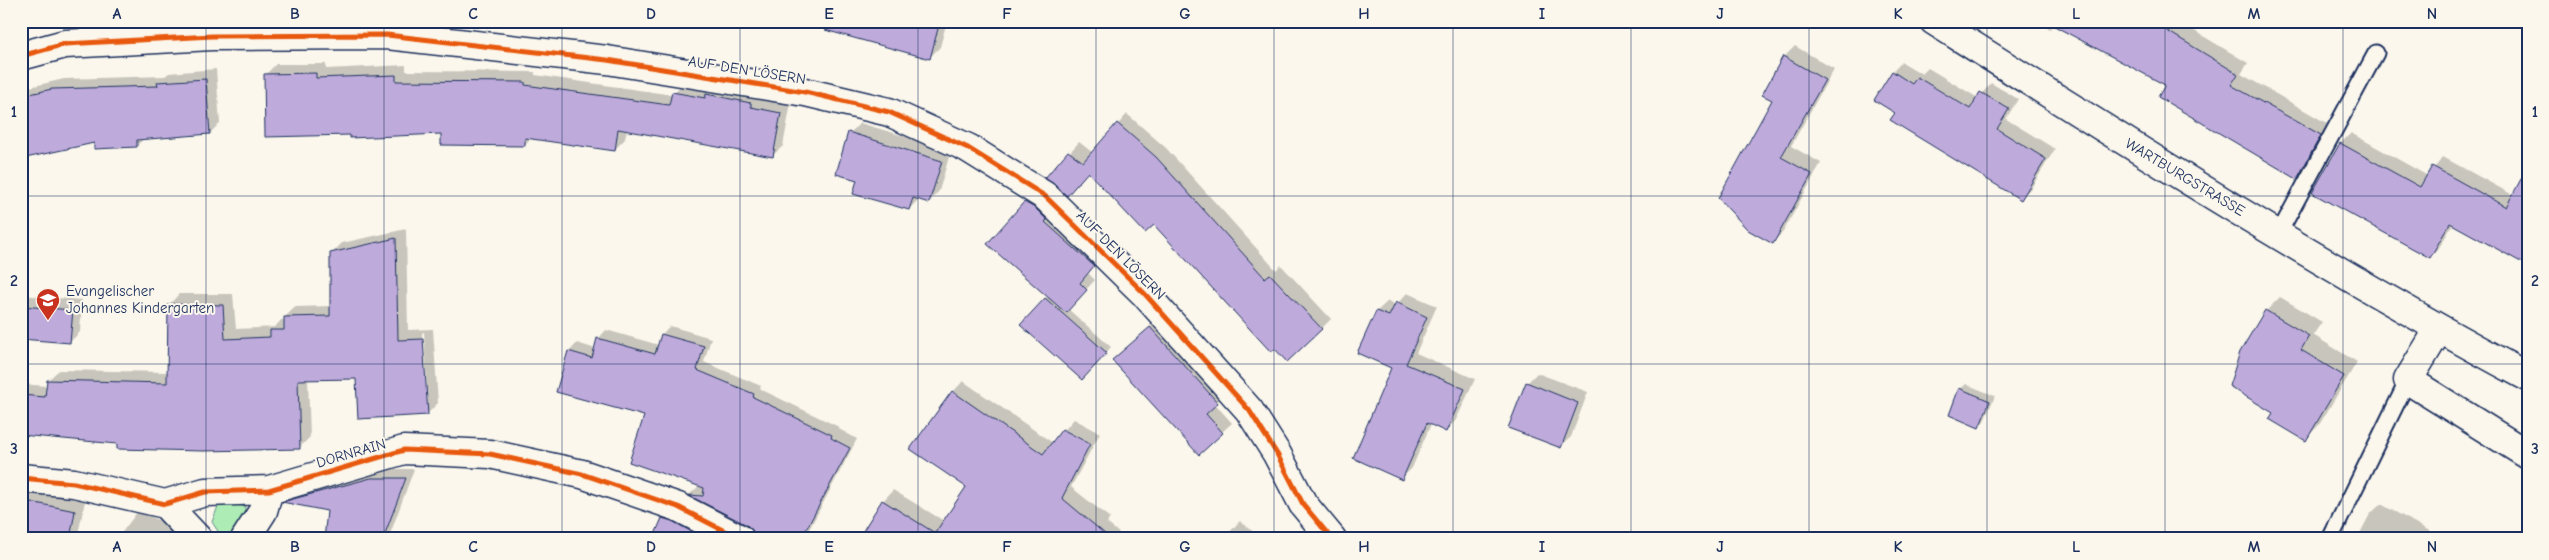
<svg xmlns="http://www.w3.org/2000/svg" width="2549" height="560" font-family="'Comic Neue',sans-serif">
	<rect width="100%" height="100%" fill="#fbf7ec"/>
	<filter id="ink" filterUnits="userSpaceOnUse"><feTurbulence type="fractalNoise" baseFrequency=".02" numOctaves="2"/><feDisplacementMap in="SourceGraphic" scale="10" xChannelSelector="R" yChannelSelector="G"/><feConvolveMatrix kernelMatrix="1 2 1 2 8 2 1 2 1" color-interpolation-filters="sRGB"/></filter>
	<g filter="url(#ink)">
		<!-- green -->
		<path fill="#adecb4" stroke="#648e89" d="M220 501 245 507V517L235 539H223L212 522Z"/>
		<!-- shadow -->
		<path fill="#0003" fill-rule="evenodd" d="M851 21H947L940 47 929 58Z
			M2038 21H2178L2248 63 2241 74 2330 125 2307 168 2297 178 2166 85 2054 25 2050 29Z
			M1795 46 1834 69 1791 146 1821 163 1783 232 1772 243 1774 100 1764 95 1784 57Z
			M1902 62 1922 74 1928 68 1978 98 1991 83 2018 99 2006 119 2055 149 2031 188 2021 198 1876 99 1893 71Z
			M276 64H326V69L406 65V71L535 72V75L673 95 683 83 791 103 783 146 772 156 627 129 625 139 615 149 531 138 524 145 443 133 351 134 265 75Z
			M216 69 220 123 210 133 145 138 136 146 95 141 21 158V89L64 79 165 76 169 73Z
			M1127 114 1166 148 1276 270 1281 265 1331 319 1321 329 1154 223 1089 171 1067 194 1047 178 1079 142 1093 153Z
			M860 123 951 150 939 191 929 202 919 199 909 209 858 180 850 133Z
			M2351 133 2428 176 2443 157 2513 195 2528 264 2453 224 2440 246 2430 256 2314 192 2341 143Z
			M1034 194 1102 257 1088 273 1095 280 1068 309 1111 347 1087 374 1022 325 1048 296 989 243Z
			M406 229 408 330 433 329 438 403 427 414 357 377 308 379 310 437 299 448 118 443 21 434V384L47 386 48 380 59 370 168 372 169 305 179 294H233L236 329 275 327 281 320H285V317L295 307 331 306V254L342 243ZM424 332 428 406H426L422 333Z
			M1407 293 1437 306 1416 353 1475 379 1456 420 1446 431 1431 424 1412 468 1402 478 1393 367 1359 352 1377 311 1388 301 1396 305Z
			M21 295 82 300 80 332 70 342 21 338Z
			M2280 297 2322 322 2313 335 2357 362 2319 425 2305 439 2275 412 2266 311Z
			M1160 318 1227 392 1215 404 1232 423 1222 432 1124 350Z
			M670 326 711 338 704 362 761 386 760 389 839 427V429L857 439 804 539H771L714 504 712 506 690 494 698 487 707 488 645 415 569 352 577 343 596 349 598 339 606 330 659 345 662 334Z
			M1537 373 1588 392 1571 437 1560 447 1527 383Z
			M963 381 1053 443 1074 419 1100 433 1071 487 1110 518 1107 523 1126 539H859L883 501 893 490 944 521 968 487 953 392Z
			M1966 384 1995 396 1984 421 1979 426 1960 389Z
			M381 469H414L389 537 393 539H325L328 510 285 502 293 493Z
			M32 490 85 501 77 539H21V500Z
			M2381 504 2444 539H2357L2370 514Z
			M674 509 709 525 703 539 663 519Z
			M138 511 165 523 190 539H117Z
			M1240 521 1262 539H1223Z"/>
		<!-- building -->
		<path fill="#bfabdb" stroke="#1b2f5e" d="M826 21H940L930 59 825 30Z
			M2045 21H2151L2238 74 2231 85 2321 135 2297 179 2158 97 2165 85Z
			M1783 56 1825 80 1781 157 1812 174 1773 244 1748 230 1718 198 1772 100 1762 95Z
			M1892 71 1912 84 1917 77 1970 109 1980 92 2009 109 1997 129 2046 159 2021 200 1890 120 1895 113 1874 100Z
			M316 73V78L396 75V81L525 82V85L669 105 672 92 705 98 706 94 751 103V107L781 113 773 157 618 129 615 151 525 138V146L441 145V134L350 138V135L265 137 264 74Z
			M206 79 210 134 137 140V147L94 149V143L21 159V96L52 89 158 86 157 82Z
			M1117 123 1156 157 1265 278 1270 274 1322 329 1287 362 1275 349 1271 352 1154 225 1145 233 1088 172 1067 196 1045 178 1068 151 1083 162Z
			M848 132 942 161 929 203 913 198 909 210 853 194 857 180 836 174Z
			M2340 143 2420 187 2432 166 2506 207 2528 166V266L2450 223 2430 258 2312 193Z
			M1024 202 1035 208 1047 220 1045 222 1094 266 1080 283 1087 290 1066 313 987 244Z
			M396 238 398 340 423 339 428 415 358 419 356 379 298 380 300 449 203 451 117 449V444L21 435V395L45 397 47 380 167 383 168 304 223 305 225 339 270 337V330H284V317L330 316V253Z
			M1045 298 1107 353 1082 380 1020 325Z
			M1396 302 1427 317 1406 364 1465 389 1446 432 1427 423 1402 480 1353 458 1391 368 1357 353 1376 311 1389 316Z
			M21 306 73 310 70 343 21 339Z
			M2265 310 2309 336 2301 350 2344 376 2306 441 2269 419 2273 413 2229 386 2240 352Z
			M1150 327 1218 403 1206 414 1223 433 1199 455 1112 360Z
			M661 334 704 346 697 370 754 394 753 397 832 435 831 438 850 448 801 539H756L753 531 747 525 688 495 703 496 704 488 629 462 644 416 556 392 568 351 592 358 597 338 655 354Z
			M1526 382 1578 403 1561 448 1508 428Z
			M1959 388 1990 401 1979 428 1949 415Z
			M952 391 1043 454 1062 429 1090 444 1062 498 1111 539H858L882 500 935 533 966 487 910 449Z
			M371 478H406L383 539H324L327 511 282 502Z
			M21 500 75 511 70 539H21Z
			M662 518 672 521 705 539H653Z"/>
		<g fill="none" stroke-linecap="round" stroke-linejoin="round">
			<!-- lane casing -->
			<g stroke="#1b2f5e" stroke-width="19">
				<path id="lane" d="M2279 233 2376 53
					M2330 539 2408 380"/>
			</g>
			<!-- street casing -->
			<g stroke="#1b2f5e" stroke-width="31">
				<path id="street" d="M1934 21C2129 144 2324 268 2528 377
					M21 56 65 44 212 36 387 35 607 60 805 92 889 112 968 148 1045 196 1144 293 1249 410 1277 454 1303 504 1332 539
					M2439 329 2408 380 2528 455
					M21 478 74 483 165 504 205 492 269 490 404 450 490 454 582 474 678 507 740 539
					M165 504 198 539
					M245 539 263 511 269 490"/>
			</g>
			<!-- lane -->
			<use href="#lane" stroke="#fbf7ec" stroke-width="15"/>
			<!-- street -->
			<use href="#street" stroke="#fbf7ec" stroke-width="28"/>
			<!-- cycleway casing -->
			<g stroke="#fbf7ec" stroke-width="8">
				<path id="cycleway" d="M21 56 65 44 212 36 387 35 607 60 805 92 889 112 968 148 1045 196 1144 293 1249 410 1277 454 1303 504 1332 539
					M21 478 74 483 165 504 205 492 269 490 404 450 490 454 582 474 678 507 740 539"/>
			</g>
			<!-- cycleway -->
			<use href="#cycleway" stroke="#e8590c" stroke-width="5"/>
		</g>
	</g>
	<!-- grid -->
	<path fill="none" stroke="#1b2f5e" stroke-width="1" stroke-opacity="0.55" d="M206 21V539M384 21V539M562 21V539M740 21V539M918 21V539M1096 21V539M1274 21V539M1453 21V539M1631 21V539M1809 21V539M1987 21V539M2165 21V539M2343 21V539M21 196H2528M21 364H2528"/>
	<!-- icons -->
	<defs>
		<g id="school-pin" transform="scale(1.25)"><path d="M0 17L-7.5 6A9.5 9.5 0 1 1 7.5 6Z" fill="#c8321e" stroke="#fbf7ec"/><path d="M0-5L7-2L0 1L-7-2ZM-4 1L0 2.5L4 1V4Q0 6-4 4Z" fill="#fff"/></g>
	</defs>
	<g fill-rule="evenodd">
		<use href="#school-pin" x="48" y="300"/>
	</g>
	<g text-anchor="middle" stroke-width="4" stroke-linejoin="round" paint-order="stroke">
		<!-- street labels -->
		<g font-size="15" fill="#1b2f5e" stroke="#fbf7ec">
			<text transform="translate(747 70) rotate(9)" y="5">AUF DEN LÖSERN</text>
			<text transform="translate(2185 177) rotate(31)" y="5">WARTBURGSTRASSE</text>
			<text transform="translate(1121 255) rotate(45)" y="5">AUF DEN LÖSERN</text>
			<text transform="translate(351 453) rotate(-16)" y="5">DORNRAIN</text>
		</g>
		<!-- poi labels -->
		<g font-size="15" fill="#1b2f5e" stroke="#fbf7ec" text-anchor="start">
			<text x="66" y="296">Evangelischer<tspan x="66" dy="17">Johannes Kindergarten</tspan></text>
		</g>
	</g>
	<!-- margin -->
	<rect width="2549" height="560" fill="none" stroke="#fbf7ec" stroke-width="55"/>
	<rect x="28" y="28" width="2494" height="504" fill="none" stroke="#1b2f5e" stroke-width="2"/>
	<g font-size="16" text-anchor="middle" font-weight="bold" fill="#1b2f5e">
		<text x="117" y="19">A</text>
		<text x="295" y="19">B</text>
		<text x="473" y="19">C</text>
		<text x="651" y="19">D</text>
		<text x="829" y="19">E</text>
		<text x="1007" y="19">F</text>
		<text x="1185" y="19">G</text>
		<text x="1364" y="19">H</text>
		<text x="1542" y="19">I</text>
		<text x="1720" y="19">J</text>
		<text x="1898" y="19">K</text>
		<text x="2076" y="19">L</text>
		<text x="2254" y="19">M</text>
		<text x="2432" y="19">N</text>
		<text x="14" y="117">1</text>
		<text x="2535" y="117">1</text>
		<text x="14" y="286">2</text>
		<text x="2535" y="286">2</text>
		<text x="14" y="454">3</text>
		<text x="2535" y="454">3</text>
		<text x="117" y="552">A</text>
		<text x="295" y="552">B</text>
		<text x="473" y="552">C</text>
		<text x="651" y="552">D</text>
		<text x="829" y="552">E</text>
		<text x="1007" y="552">F</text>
		<text x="1185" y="552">G</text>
		<text x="1364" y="552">H</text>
		<text x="1542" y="552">I</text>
		<text x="1720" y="552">J</text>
		<text x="1898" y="552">K</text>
		<text x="2076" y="552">L</text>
		<text x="2254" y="552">M</text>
		<text x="2432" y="552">N</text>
	</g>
</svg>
